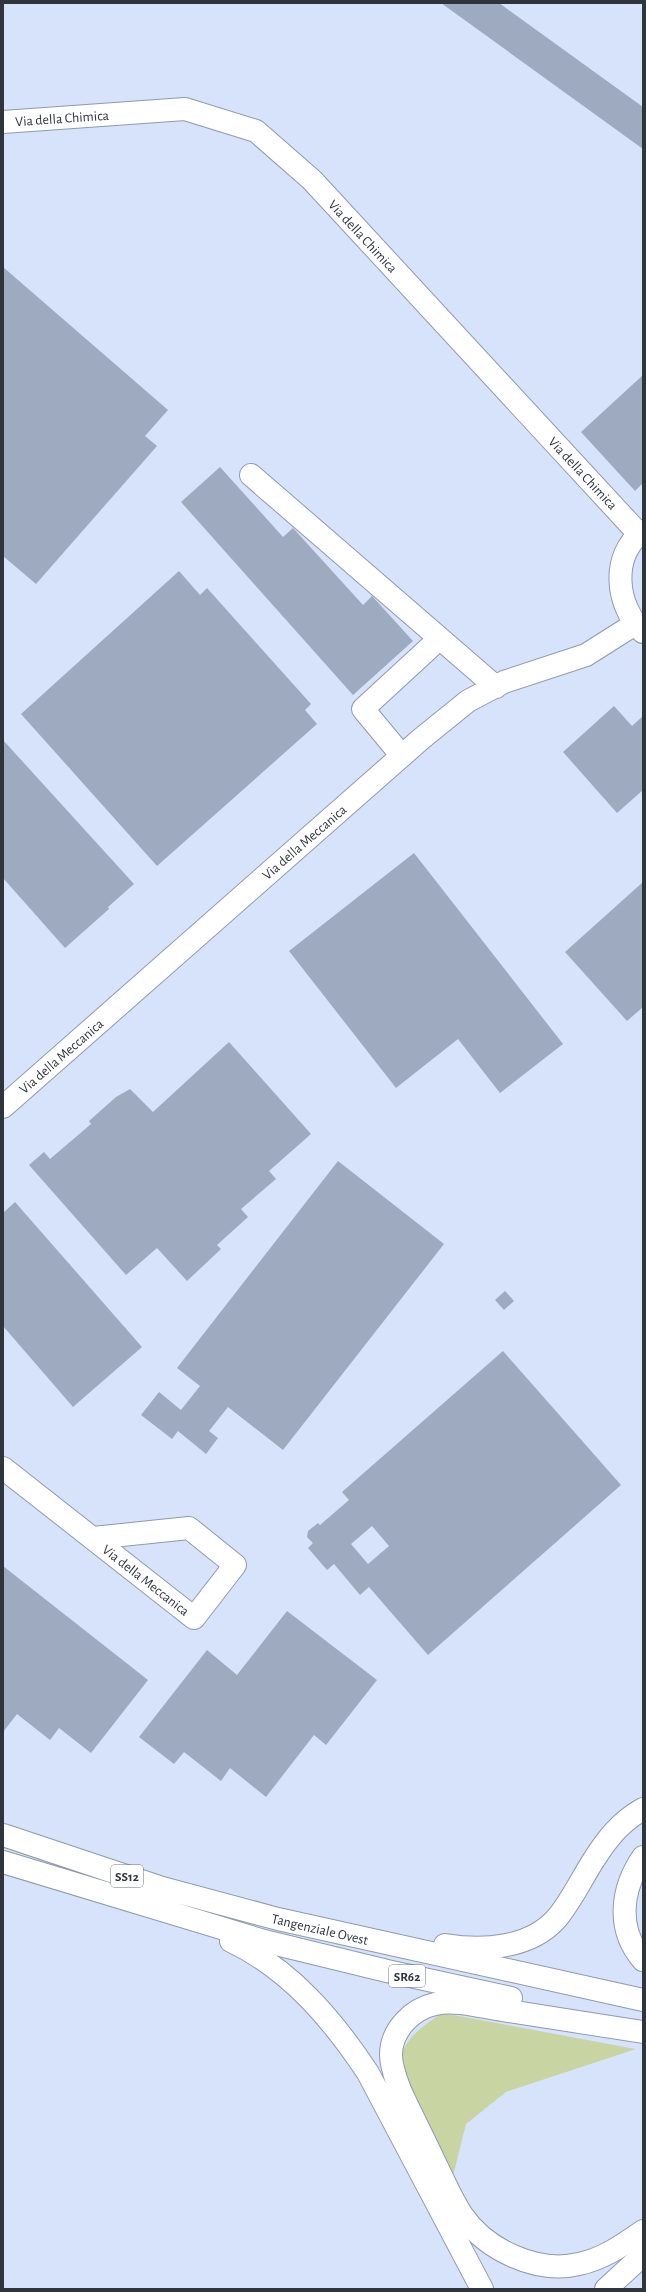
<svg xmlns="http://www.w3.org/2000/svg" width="646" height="2292" font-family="'Alegreya Sans',sans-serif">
	<rect width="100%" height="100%" fill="#d6e3fa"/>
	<!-- green -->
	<path fill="#c8d5a2" d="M442 2013 636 2049 506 2092 466 2124 453 2176C439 2150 396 2082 402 2054 406 2037 429 2022 442 2013Z"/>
	<!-- building -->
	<path fill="#9eaac0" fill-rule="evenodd" d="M441 3H499L643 107V149Z
		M3 267 168 410 145 436 157 446 36 584 3 556Z
		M643 375V483L635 491 581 432Z
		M220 467 283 537 293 528 363 605 372 596 413 641 353 695 181 502Z
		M179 571 200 595 207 588 311 704 305 710 317 724 157 866 21 714Z
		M614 706 632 726 643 716V790L617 813 563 752Z
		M3 740 134 884 108 907 109 909 65 948 3 878Z
		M414 853 563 1044 500 1093 458 1039 396 1088 289 951Z
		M643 882V1007L627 1021 565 952Z
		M229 1042 311 1134 269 1171 276 1179 241 1209 248 1217 217 1245 221 1249 187 1281 157 1248 126 1275 29 1165 44 1152 50 1159 91 1124 89 1121 116 1097 130 1089 153 1112Z
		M338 1161 444 1244 283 1450 228 1407 209 1431 218 1438 206 1454 178 1431 172 1439 141 1415 159 1392 181 1410 200 1386 177 1368Z
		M15 1202 142 1347 73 1407 3 1326V1213Z
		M505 1291 514 1301 504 1310 495 1300Z
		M503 1351 621 1485 428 1655 369 1587 360 1595 334 1564 327 1570 308 1548 313 1543 307 1537 308 1531 318 1523 320 1525 349 1500 342 1492ZM372 1526 389 1546 368 1564 351 1544Z
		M3 1566 148 1680 91 1753 59 1728 50 1740 17 1714 3 1732Z
		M287 1611 377 1680 326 1745 314 1735 266 1797 230 1768 221 1781 184 1752 174 1764 139 1737 207 1650 237 1675Z"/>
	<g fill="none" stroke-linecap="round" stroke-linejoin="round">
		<!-- minor casing -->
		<g stroke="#8f9aaf" stroke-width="24">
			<path id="minor" d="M3 122 185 109 256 131 312 180 639 534
				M251 475 496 687
				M643 531C610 556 616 606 643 632
				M402 756 363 709 439 639
				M3 1107 421 739 468 701 504 682 586 655 635 624
				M3 1468 194 1618 235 1565 189 1528 93 1538"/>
		</g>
		<!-- major casing -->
		<g stroke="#8f9aaf" stroke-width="24">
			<path id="major" d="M606 2289 643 2255"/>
		</g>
		<!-- highway casing -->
		<g stroke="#8f9aaf" stroke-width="24">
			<path id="highway" d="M3 1835 159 1887 278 1919 643 2000
				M643 1857C621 1889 616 1929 643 1960
				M3 1862 264 1941 387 1971 511 1998
				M231 1941C290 1969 333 2020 368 2073L482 2289
				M445 1945C482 1951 530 1949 557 1918 571 1901 581 1880 593 1861 607 1839 620 1822 643 1809
				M643 2032C596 2025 549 2017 502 2010 482 2007 455 1999 435 2004 412 2009 391 2030 391 2055 391 2067 396 2079 400 2090 412 2116 425 2141 437 2167 445 2183 452 2200 462 2215 486 2250 537 2274 579 2264 603 2259 623 2245 643 2231"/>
		</g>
		<!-- minor -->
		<use href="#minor" stroke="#fff" stroke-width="22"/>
		<!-- major -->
		<use href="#major" stroke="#fff" stroke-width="22"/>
		<!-- highway -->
		<use href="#highway" stroke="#fff" stroke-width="22"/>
	</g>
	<g text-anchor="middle" stroke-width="3" stroke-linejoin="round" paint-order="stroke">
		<!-- shield labels -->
		<g fill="#fff" stroke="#6e7177" stroke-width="1">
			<rect x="111" y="1865" width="32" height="22" rx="3"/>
			<rect x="389" y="1965" width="36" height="22" rx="3"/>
		</g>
		<g font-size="13" font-weight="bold" fill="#30343d">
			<text x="127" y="1881">SS12</text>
			<text x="407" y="1981">SR62</text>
		</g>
		<!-- street labels -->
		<g font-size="14" fill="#30343d" stroke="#fff">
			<text transform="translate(62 118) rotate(-4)" y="5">Via della Chimica</text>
			<text transform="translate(363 236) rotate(47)" y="5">Via della Chimica</text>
			<text transform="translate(583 473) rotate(47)" y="5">Via della Chimica</text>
			<text transform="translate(304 842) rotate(-41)" y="5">Via della Meccanica</text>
			<text transform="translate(61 1056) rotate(-41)" y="5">Via della Meccanica</text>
			<text transform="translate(146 1580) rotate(38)" y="5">Via della Meccanica</text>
			<text transform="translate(320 1929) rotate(13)" y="5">Tangenziale Ovest</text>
		</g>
	</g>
	<!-- border -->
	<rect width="646" height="2292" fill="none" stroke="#30343d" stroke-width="8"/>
</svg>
